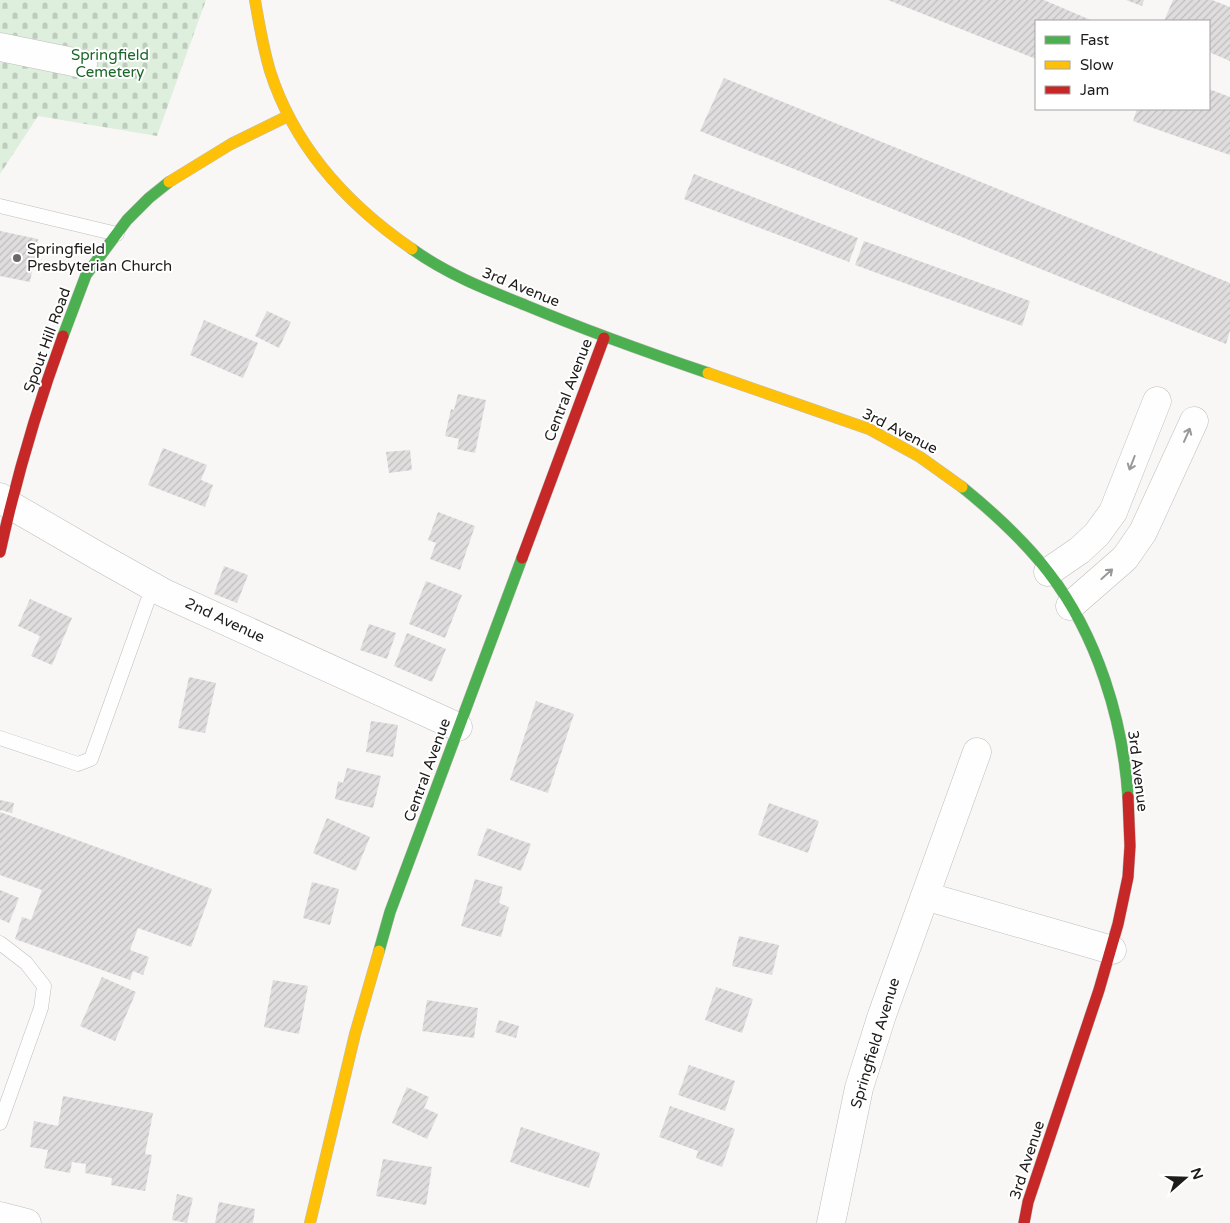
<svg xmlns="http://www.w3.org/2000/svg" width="1230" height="1223" font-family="'Varela Round',sans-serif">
	<defs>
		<pattern id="cemetery-stones" width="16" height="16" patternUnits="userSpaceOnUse" patternTransform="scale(1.25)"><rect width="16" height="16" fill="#deefdd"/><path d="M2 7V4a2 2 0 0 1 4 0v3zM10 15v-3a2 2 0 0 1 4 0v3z" fill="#beccbd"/></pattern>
		<pattern id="building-hatch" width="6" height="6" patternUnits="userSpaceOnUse" patternTransform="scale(1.25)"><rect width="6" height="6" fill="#dfddde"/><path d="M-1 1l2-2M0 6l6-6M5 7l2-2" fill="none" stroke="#bfbdbe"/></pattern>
	</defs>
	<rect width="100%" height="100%" fill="#f9f7f5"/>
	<!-- cemetery -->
	<path fill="url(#cemetery-stones)" d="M0 0H206L157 136 38 116 0 174Z"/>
	<!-- building -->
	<path fill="url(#building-hatch)" d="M888 0H1044L1093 21H1036V59Z
		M1126 0H1144L1142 6Z
		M1173 0H1212L1230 7V61L1209 52V21H1164Z
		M724 78 1230 283V330L1226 344 700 131Z
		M1209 89 1230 97V155L1133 121 1137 109H1209Z
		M694 174 858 238 849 262 684 199Z
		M0 231 38 239 30 282 0 276Z
		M864 241 1030 301 1022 326 855 265Z
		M267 311 291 322 279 348 255 336Z
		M204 320 258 343 243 378 190 355Z
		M458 394 486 400 475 453 457 449 459 439 445 436 451 409 454 410Z
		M163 448 207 465 201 480 213 485 205 507 148 485Z
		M410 450 412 470 389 473 386 452Z
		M438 512 475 526 460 570 430 559 436 543 428 540Z
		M224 566 248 575 237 603 214 594Z
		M426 581 462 595 445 638 409 624Z
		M30 599 72 618 52 665 31 656 40 636 18 626Z
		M369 624 396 633 387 659 360 650Z
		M407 633 446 649 432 682 394 666Z
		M189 677 216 683 205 733 178 728Z
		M536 701 574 714 548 793 510 780Z
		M371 721 398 725 393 757 366 752Z
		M347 768 381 776 373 808 335 799 338 781 343 783Z
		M0 800 14 803 12 813 0 810Z
		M769 803 819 821 808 853 758 835Z
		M0 812 212 889 191 947 138 928 130 950 149 957 143 975 133 971 130 980 15 939 22 917 31 920 42 890 0 875Z
		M327 818 370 837 356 871 313 853Z
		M487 828 531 844 521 871 477 855Z
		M475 879 503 887 499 903 509 907 501 937 461 926Z
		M312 882 339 889 330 925 303 918Z
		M0 890 19 898 9 923 0 919Z
		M739 936 779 945 772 975 732 966Z
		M102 977 136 992 115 1041 80 1026Z
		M273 980 308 986 299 1034 264 1027Z
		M716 987 753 999 742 1033 705 1020Z
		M427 1000 478 1008 474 1038 422 1031Z
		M499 1020 519 1026 516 1038 495 1032Z
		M689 1065 735 1081 725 1111 678 1095Z
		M407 1087 429 1097 424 1108 438 1114 427 1139 392 1123Z
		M63 1096 153 1113 145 1154 152 1155 145 1191 111 1185 112 1178 85 1173 86 1164 72 1162 70 1173 44 1168 48 1150 30 1147 34 1121 58 1126Z
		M670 1106 735 1129 722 1167 696 1158 698 1151 659 1137Z
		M521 1127 600 1153 589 1188 510 1162Z
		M383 1159 432 1167 426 1205 376 1196Z
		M177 1194 193 1198 187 1223 172 1220Z
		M219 1202 255 1209 253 1223H215Z"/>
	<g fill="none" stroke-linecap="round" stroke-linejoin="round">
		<!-- lane casing -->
		<g stroke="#bfbdbc" stroke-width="15">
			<path id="lane" d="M0 206 117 234
				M0 738 78 764 91 759 153 586
				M0 943 26 963 44 986 41 1008 0 1123"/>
		</g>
		<!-- street casing -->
		<g stroke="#bfbdbc" stroke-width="29">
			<path id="street" d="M0 47 83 64
				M0 497 10 505 98 556 164 593 458 727
				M1048 572 1080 550 1097 534 1113 512 1157 401
				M1070 606 1125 558 1143 532 1194 421
				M925 896 1112 950
				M0 1216 27 1223
				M831 1223 859 1088 882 1015 977 752"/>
		</g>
		<!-- fast casing -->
		<g stroke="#bfbdbc" stroke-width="12">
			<path id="fast" d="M412 249C447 274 485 289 525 305 585 330 646 352 708 373
				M63 336 86 275 127 220 149 198 169 182
				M962 487C994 513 1024 540 1049 573 1097 635 1123 720 1128 797
				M379 951 390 912 522 558"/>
		</g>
		<!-- slow casing -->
		<g stroke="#bfbdbc" stroke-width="12">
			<path id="slow" d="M255 0C259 24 263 47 270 71 294 146 348 205 412 249
				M169 182 231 144 288 116
				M708 373 869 429 920 457 962 487
				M310 1223 355 1034 379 951"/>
		</g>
		<!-- jam casing -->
		<g stroke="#bfbdbc" stroke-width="12">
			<path id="jam" d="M0 552C16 479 37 407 63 336
				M522 558 604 338
				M1024 1223 1028 1202 1099 990 1118 924 1128 877 1130 846 1128 797"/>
		</g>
		<!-- lane -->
		<use href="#lane" stroke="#fefefe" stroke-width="14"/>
		<!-- street -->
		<use href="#street" stroke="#fefefe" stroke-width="28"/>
		<!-- fast -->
		<use href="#fast" stroke="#4caf50" stroke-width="11"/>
		<!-- slow -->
		<use href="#slow" stroke="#ffc107" stroke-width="11"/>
		<!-- jam -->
		<use href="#jam" stroke="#c62828" stroke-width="11"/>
	</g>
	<!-- one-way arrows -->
	<defs><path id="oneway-shaft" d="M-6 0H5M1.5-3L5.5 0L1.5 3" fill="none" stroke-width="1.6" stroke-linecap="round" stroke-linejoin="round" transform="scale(1.25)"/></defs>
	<g stroke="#999898">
		<use href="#oneway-shaft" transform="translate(1187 435) rotate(-66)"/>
		<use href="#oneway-shaft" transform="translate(1132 463) rotate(111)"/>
		<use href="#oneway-shaft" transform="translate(1107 574) rotate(-42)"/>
	</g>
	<!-- markers -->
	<circle fill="#6b6967" stroke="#fff" stroke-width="2" cx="17" cy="258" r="5"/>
	<g text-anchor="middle" stroke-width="4" stroke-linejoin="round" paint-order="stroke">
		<!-- park labels -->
		<g font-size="15" fill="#1b6729" stroke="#fff">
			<text x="110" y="60">Springfield<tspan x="110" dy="17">Cemetery</tspan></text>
		</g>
		<!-- poi labels -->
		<g font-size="15" fill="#1e1c1b" stroke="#fff" text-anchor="start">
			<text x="27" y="254">Springfield<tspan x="27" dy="17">Presbyterian Church</tspan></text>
		</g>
		<!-- street labels -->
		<g font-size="15" fill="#1e1c1b" stroke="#fff">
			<text transform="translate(521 287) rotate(22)" y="5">3rd Avenue</text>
			<text transform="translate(47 340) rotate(-70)" y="5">Spout Hill Road</text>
			<text transform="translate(568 390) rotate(-69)" y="5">Central Avenue</text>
			<text transform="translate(900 431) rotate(27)" y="5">3rd Avenue</text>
			<text transform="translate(225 620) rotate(25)" y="5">2nd Avenue</text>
			<text transform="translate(427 770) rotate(-70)" y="5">Central Avenue</text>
			<text transform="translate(1138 771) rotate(83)" y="5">3rd Avenue</text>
			<text transform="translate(875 1043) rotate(-73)" y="5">Springfield Avenue</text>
			<text transform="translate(1027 1160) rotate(-72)" y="5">3rd Avenue</text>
		</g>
	</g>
	<!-- legend -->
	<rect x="1035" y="20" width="175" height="90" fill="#ffffff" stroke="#a5a4a4"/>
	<rect x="1045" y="36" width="25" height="8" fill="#4caf50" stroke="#a5a4a4"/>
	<text x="1080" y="45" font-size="15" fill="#1e1c1b">Fast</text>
	<rect x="1045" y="61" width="25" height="8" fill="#ffc107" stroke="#a5a4a4"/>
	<text x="1080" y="70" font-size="15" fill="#1e1c1b">Slow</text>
	<rect x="1045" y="86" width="25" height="8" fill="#c62828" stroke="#a5a4a4"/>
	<text x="1080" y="95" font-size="15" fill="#1e1c1b">Jam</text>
	<!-- north arrow -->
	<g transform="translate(1185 1178) rotate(70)" stroke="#ffffff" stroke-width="4" paint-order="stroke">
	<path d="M0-4L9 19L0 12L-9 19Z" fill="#1e1c1b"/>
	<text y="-8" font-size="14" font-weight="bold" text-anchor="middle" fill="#1e1c1b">N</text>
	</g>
</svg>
